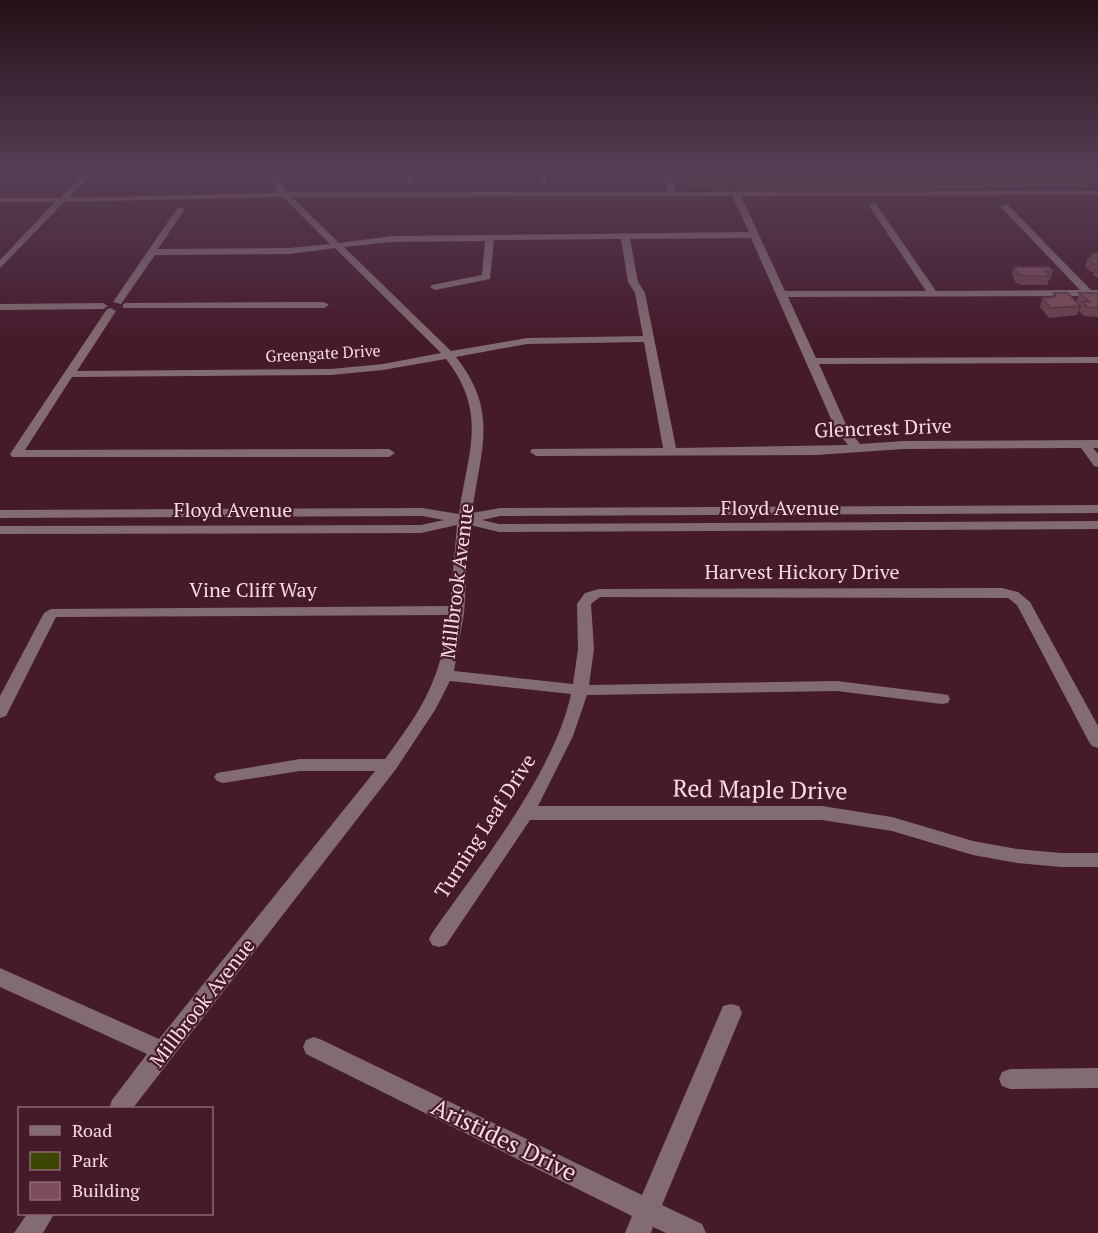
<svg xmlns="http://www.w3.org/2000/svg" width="1098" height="1233" font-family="'PT Serif',serif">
	<rect width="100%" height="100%" fill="#451a2a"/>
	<!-- green -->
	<path fill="#3c4701" d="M680 170H1073L1090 185 958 188 687 189Z"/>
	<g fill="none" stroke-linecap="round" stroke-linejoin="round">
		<!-- path -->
		<path stroke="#a27e8a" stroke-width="2" stroke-dasharray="4 1.5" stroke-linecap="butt" d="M810 170 817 182
			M894 170 901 173
			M847 181 905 174 925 181"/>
		<!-- minor -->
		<path fill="#826b71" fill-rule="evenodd" d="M87 170H95L69 198 278 193 271 178 272 170H280L279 178 287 192H668L662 170H670L676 192 1098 191V195L741 196 785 291H926L869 206 873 204H876L936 291 1080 290 1000 206 1007 204 1091 290H1098V296L788 297 816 358 1098 357V363L819 364 848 429 860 444 904 441 1098 440V448H1093L1098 454V467L1094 466 1081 448 904 449 816 455 536 456 530 452 532 449 663 448 644 342 527 344 456 357C500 413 480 450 472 513L500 508 1098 505V513L500 516 482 520 499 524 1098 521V529L499 532 470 525 464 613 454 671 573 684 578 649 577 604 585 593 599 589 1002 588 1018 592 1030 602 1098 726V748L1092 746 1089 742 1017 605 1008 598 600 597 591 604 594 649 589 685 837 681 942 694 948 695 950 699 948 703 942 704 837 691 587 695 573 736 538 806H822L892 817 973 841 1017 849 1061 853H1098V867H1061L1017 863 973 855 892 831 822 820H530L446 945 439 947 432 945 429 939 432 933C478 867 554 774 571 694L450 681 435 710 396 769 133 1108H109L112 1100 147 1054 0 987V968L159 1039 375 771H300L223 783 217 781 214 777 217 773 300 759H385C423 708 441 679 449 615L56 617 8 712 6 716 0 718V696L44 613 51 609 450 606 457 525 421 533 0 534V526L421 525 444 520 422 516 0 518V510L422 508 459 514C467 453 489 414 446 359L383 370 331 375 72 377 25 450 389 449 395 453 389 457H12L10 454 107 309 111 308 116 311 77 371 331 369 383 364 441 353 335 248 289 254 155 255 121 304 113 302 178 207 185 209 158 249 289 248 330 244 283 197 64 202 0 268V260L55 202H0V198H60ZM732 196 749 232 392 236 339 243 292 197ZM751 238 836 430 848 445 676 448 645 293 638 282 630 239ZM621 239 628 282 635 293 643 336 527 338 451 351 344 247 392 242 485 241 482 275 432 285 430 287 435 290 490 279 494 240Z
			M408 170H416L414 182 410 184 406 182Z
			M539 170H547L546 184 539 182Z
			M126 303 324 302 329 305 324 308H123V304Z
			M0 304 103 303 108 306 103 309 0 310Z
			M731 1004 739 1006 742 1013 662 1205 702 1224 706 1233H666L653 1227 651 1233H625L632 1216 306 1054 303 1047 306 1040 314 1037 322 1040 642 1195 723 1006Z
			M1098 1068V1088L1010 1089 1002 1086 999 1079 1002 1072 1010 1069Z
			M27 1214H54L43 1233H14Z"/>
	</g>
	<!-- wall -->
	<path fill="#6c424f" d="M1074 170H1098V184H1090Z
		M1098 253V278L1093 275 1094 272H1091L1085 267 1088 258H1090L1091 254Z
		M1014 267 1053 271 1050 280H1049L1047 285H1022L1016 283 1012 275Z
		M1054 293 1080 306 1077 315 1049 318 1040 307 1042 298 1052 297Z
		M1079 293H1098V317L1084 316 1079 311 1081 306 1076 302Z"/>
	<!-- building -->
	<path fill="#7e4d5c" stroke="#583640" stroke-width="1.5" d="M1090 170H1098V173H1093Z
		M1094 253H1098V264H1093L1088 258H1095L1091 254Z
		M1014 267H1049L1053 271H1045L1050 276H1024L1018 274Z
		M1054 293H1068L1080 306 1051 308 1042 298 1054 297 1052 296H1056Z
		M1079 293H1098V308L1087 307 1082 302H1090Z"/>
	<!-- sky -->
	<linearGradient id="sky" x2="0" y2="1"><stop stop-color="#260e17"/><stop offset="0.5" stop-color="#563e55"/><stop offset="1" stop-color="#563e55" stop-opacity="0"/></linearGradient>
	<rect width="1098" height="343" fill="url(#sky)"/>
	<g text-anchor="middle" stroke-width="4.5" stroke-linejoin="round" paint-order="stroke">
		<!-- far-street labels -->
		<g font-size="16" fill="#f8dae2" stroke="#451a2a">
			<text transform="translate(323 353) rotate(-3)" y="6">Greengate Drive</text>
		</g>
		<!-- street labels -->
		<g font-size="20" fill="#f8dae2" stroke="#451a2a">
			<text transform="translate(883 428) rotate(-2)" y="7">Glencrest Drive</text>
			<text x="780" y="515">Floyd Avenue</text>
			<text x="233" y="517">Floyd Avenue</text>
			<text x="802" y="579">Harvest Hickory Drive</text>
			<text transform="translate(457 581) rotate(-83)" y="7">Millbrook Avenue</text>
			<text x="253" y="597">Vine Cliff Way</text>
			<text transform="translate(485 826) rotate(-57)" y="7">Turning Leaf Drive</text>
			<text transform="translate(202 1003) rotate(-52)" y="7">Millbrook Avenue</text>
		</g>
		<!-- near-street labels -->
		<g font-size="24" fill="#f8dae2" stroke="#451a2a">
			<text transform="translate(760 790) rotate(1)" y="8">Red Maple Drive</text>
			<text transform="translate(504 1140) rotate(26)" y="8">Aristides Drive</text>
		</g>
	</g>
	<!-- legend -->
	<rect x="18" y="1107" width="195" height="108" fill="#451a2a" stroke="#8d6774" stroke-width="1.5"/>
	<rect x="30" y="1126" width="30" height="9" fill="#826b71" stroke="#8d6774" stroke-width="1.5"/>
	<text x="72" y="1137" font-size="18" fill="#f8dae2">Road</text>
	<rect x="30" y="1152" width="30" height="18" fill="#3c4701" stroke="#8d6774" stroke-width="1.5"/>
	<text x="72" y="1167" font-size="18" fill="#f8dae2">Park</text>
	<rect x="30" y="1182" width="30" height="18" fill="#7e4d5c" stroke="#8d6774" stroke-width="1.5"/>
	<text x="72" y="1197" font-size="18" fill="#f8dae2">Building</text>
</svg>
